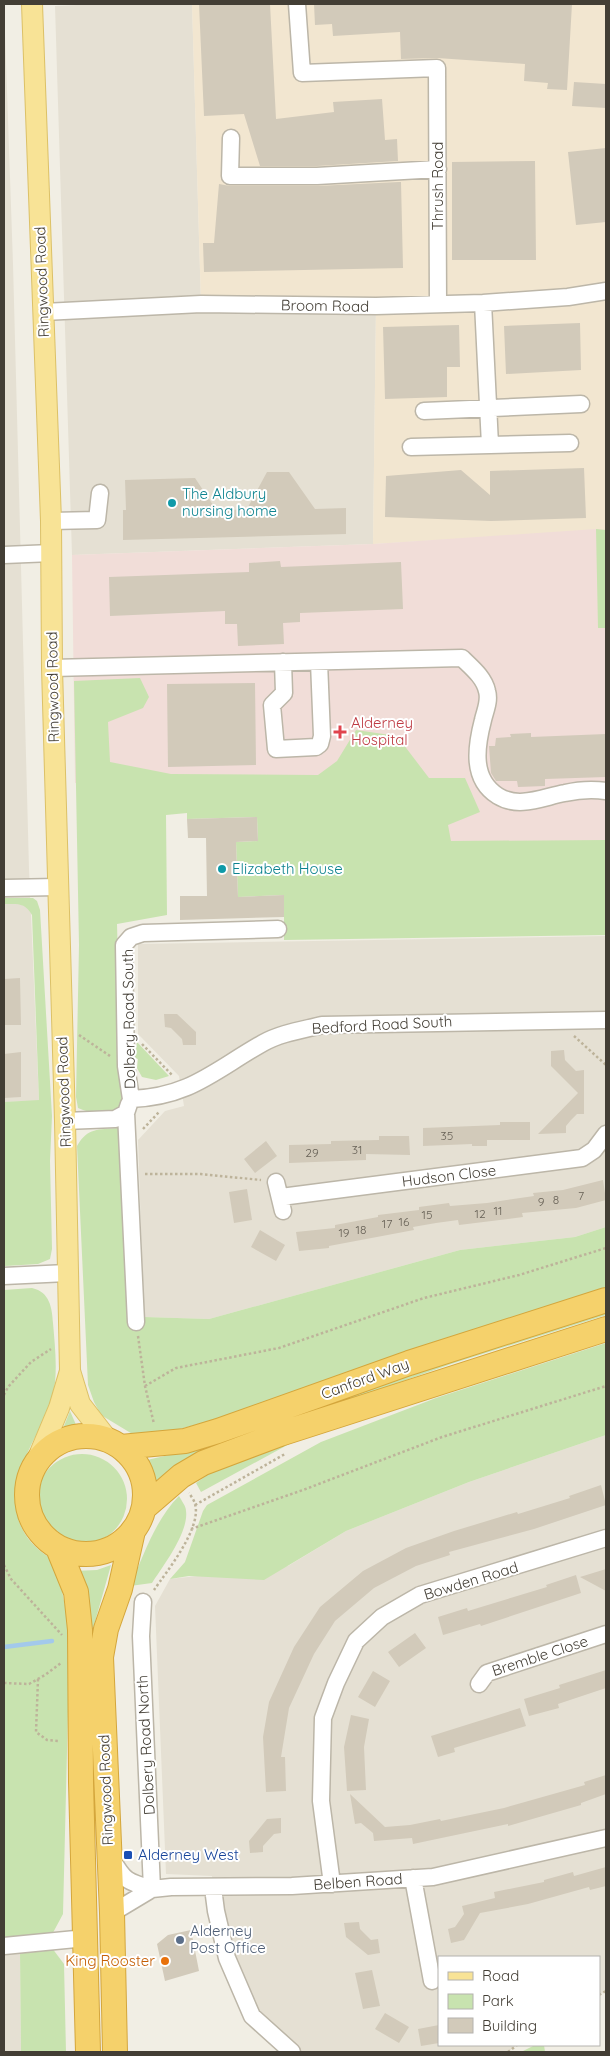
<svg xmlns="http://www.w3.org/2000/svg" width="610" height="2056" font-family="Quicksand,sans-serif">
	<rect width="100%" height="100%" fill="#f1eee4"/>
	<!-- residential -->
	<path fill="#e5e0d3" d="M4 4 13 264 29 869 39 1101 4 1102Z
		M99 4H192L201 304 376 306 373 544 72 555 55 6Z
		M606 936V1227L575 1237 460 1250 209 1319 144 1317 138 1140 165 1111 184 1106 179 1076 138 1034V944Z
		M606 1435V1991L599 1995V1957H439V2045H517L508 2052H292L252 2016 213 1888 212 1876 166 1874 155 1606 170 1579 288 1566 346 1531 469 1482Z
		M4 1946 20 1952 21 2052H4Z"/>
	<!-- commercial -->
	<path fill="#f2e6d0" d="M192 4H606V530L373 544 376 307 201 304Z"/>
	<!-- medical -->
	<path fill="#f1ddd8" d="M596 529 606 530V935L327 791 75 783 72 555 373 544Z"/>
	<!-- green -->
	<path fill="#c8e3af" d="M596 529 606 530V628H598Z
		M140 678 149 697 143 708 108 722 110 762 171 774 318 775 337 761 356 730 397 736 429 778H465L480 812 448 825 451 841 606 840V935L284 940V895L238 897 236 842 258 841 257 817 187 819V813L166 815 167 915 117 924 122 1106C107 1114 93 1115 78 1108L76 1097 79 945 74 681Z
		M4 898H33L37 901 40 910 52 1116 50 1161 52 1249 50 1259 38 1264 5 1266 4 1264V1102L39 1100 32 915C25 902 17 904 4 904Z
		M137 1042 169 1076 156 1080 142 1077 137 1068 138 1059 135 1058Z
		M118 1128 123 1132 129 1326 144 1325V1317L209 1319 460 1250 575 1237 606 1227V1293L409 1363 199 1424 144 1438 134 1435 101 1415 94 1402 88 1385 77 1146C88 1127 98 1130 118 1128Z
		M32 1288C50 1292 52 1308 53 1323 55 1347 58 1372 53 1396 49 1413 39 1429 31 1445 11 1489 5 1531 52 1559L62 1591 70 1630 63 1914 48 1942 4 1946V1290Z
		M606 1308V1315L451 1364 277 1426 179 1465 154 1482 147 1460 191 1450Z
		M606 1343V1435L469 1482 346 1531 264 1580 189 1576 170 1579 185 1562 203 1511 207 1505 321 1442 436 1398Z
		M70 1411 77 1427 62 1431Z
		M302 1437 201 1492 196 1483 213 1471Z
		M37 1499a45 45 0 1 1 90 0a45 45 0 1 1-90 0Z
		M179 1496C181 1500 186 1506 186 1511 189 1532 163 1566 152 1583L130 1586C144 1555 155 1520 179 1496Z
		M111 1565 91 1636 74 1571 97 1570Z
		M52 1948 64 1964 66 2052H21L20 1952Z
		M535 2045H544L545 2052H521Z"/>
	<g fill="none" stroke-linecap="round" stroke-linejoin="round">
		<!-- stream -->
		<path stroke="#a3c9eb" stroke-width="4.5" d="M4 1647 52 1641"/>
	</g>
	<!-- building -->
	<path fill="#d2caba" d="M199 4H270L276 119 334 112 333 102 382 99 385 140 397 139 398 161 317 166H260L244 114 204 116Z
		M314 4H572L567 90 547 89 548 83 524 81 525 64 437 58 401 59 400 32 333 36 332 24 315 25Z
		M574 82 606 84V108L572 106Z
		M606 148V222L576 225 568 152Z
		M535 161 536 260H452V162Z
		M399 182H401L403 268 204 272 203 243H214L219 184 230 186H317Z
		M580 323 581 370 506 374 504 326Z
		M459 325 460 367H447V397L385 399 383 327Z
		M584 468 586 518 491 521 385 517 386 476 461 470 490 495V471Z
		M267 472H289L315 509 346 508V534L123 540V510H126L125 480 195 478 217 511 247 509Z
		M280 561 281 567 401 562 403 609 300 613V622L283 623 284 644 238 646 237 624H225V611L110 616 109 577 249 572V563Z
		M255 683 256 765 168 767 167 684Z
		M531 733V737L606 734V777L545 779V786L518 787 517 781H496L491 773 489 746H495L496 738 511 737 510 734Z
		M257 817 258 841 236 842 238 897 284 895V917L180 920V896H207L206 838H188L187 819Z
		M20 978 21 1025H4V979Z
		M164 1014H177L196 1032V1045H183L182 1039 171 1028 165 1027Z
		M564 1050 565 1060 576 1071 584 1070V1114H577L571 1120 566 1126V1133L538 1134 578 1093 551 1066V1051Z
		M21 1052V1097L4 1098V1054Z
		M500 1122H530V1140H487V1146H472V1144L423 1146V1128L500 1125Z
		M379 1136H409L410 1155 366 1154V1160L289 1163V1145L331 1144V1141L379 1140Z
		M266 1141 277 1156 255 1173 244 1159Z
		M603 1180 606 1200 576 1208 522 1213 523 1217 459 1225 458 1220 436 1223 413 1227 414 1230 329 1246V1248L299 1251 296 1232 335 1228V1225L378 1217V1215L419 1210V1207L449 1203 450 1206 487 1203 534 1196 533 1193 563 1190Z
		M247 1189 252 1220 234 1223 229 1192Z
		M260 1230 285 1245 276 1261 251 1247Z
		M601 1485 606 1505 534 1529 449 1552 450 1555 416 1566 374 1588 335 1621 314 1654 289 1708 281 1757H285L286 1791 266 1792 263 1737 269 1702 294 1647 320 1607 363 1571 406 1548 454 1531 517 1512 518 1514 570 1498 569 1496Z
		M606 1569V1591L580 1577Z
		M576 1575 581 1593 481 1626 480 1624 443 1635 438 1617 467 1608 468 1611 547 1587 546 1585Z
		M415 1633 426 1648 399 1667 388 1652Z
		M606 1670V1688L558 1704 559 1708 529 1716 524 1699 560 1688 559 1685Z
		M373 1671 390 1681 375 1707 358 1697Z
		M520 1708 526 1726 454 1748 455 1752 438 1757 431 1736Z
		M351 1715 369 1719 364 1747 366 1790 347 1791 344 1747Z
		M606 1775V1794L581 1803V1805L508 1826V1824L413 1844 412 1838 374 1841 373 1833 361 1823 355 1824 350 1794 385 1827 410 1825 440 1819 441 1821 504 1808 585 1785 584 1782Z
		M281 1818V1833L274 1834 263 1846V1852L250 1853 249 1841 267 1819Z
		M606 1867V1886L590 1890 589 1887 528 1904 480 1913 464 1940 451 1943 448 1929 455 1927 464 1914 462 1906 495 1898 494 1892 544 1882V1880L573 1872 574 1876Z
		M359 1922 360 1929 371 1940 378 1939 380 1953 368 1955 346 1937 344 1923Z
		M191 1930 199 1971 165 1981 157 1944 168 1935Z
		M372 1970 380 2006 363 2009 355 1973Z
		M385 2013 409 2027 399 2043 375 2029Z
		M439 2025V2043L421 2046 418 2029Z"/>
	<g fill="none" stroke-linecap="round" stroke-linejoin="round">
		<!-- minor casing -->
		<g stroke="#bcb6a8" stroke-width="19">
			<path id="minor" d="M297 4 302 73 437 68 438 304
				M231 138 230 176H317L438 169
				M483 303 490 445 570 443
				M44 312 201 304 376 306 483 303 568 297 606 291
				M424 411 581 404
				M411 447 490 445
				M51 521 97 520 100 493
				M4 555 52 553
				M283 662 284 693 272 705 276 749 316 747 320 744 322 736 319 662
				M52 668 462 658C471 667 484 677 487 691 490 701 485 711 483 720 476 747 471 779 498 796 519 809 543 797 565 793 578 790 593 789 606 791
				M4 888 58 887
				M131 1099C190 1097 215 1070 263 1043 281 1033 302 1030 322 1025L606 1020
				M131 1099 126 1066 124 945 131 937 143 933 278 929
				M126 1113 136 1322
				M65 1121 115 1119 126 1113 129 1104
				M276 1182 283 1211
				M281 1197 582 1158 594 1150 606 1134
				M4 1276 67 1273
				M143 1602 141 1636 152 1889
				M479 1684 487 1673 606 1634
				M112 1859C124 1881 128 1882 152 1889
				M413 1878 432 1981
				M332 1884 321 1801 323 1718 336 1683 356 1641 382 1617 420 1595 606 1538
				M213 1888 216 1911 227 1958 252 2016 292 2052
				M112 1913 152 1889 171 1887 292 1886 433 1877 606 1838
				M4 1946 86 1938"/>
		</g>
		<!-- major casing -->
		<g stroke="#dcc167" stroke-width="22">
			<path id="major" d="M32 4 51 521 52 668 65 1121 70 1371 80 1404 108 1440
				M35 1465 59 1408 70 1371"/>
		</g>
		<!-- highway casing -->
		<g stroke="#d4a63c" stroke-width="26">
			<path id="highway" d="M27 1495a59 59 0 1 1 118 0a59 59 0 1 1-118 0Z
				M121 1447 185 1441 218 1431 409 1363 606 1300
				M144 1508 181 1476 203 1463 280 1434 606 1329
				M58 1548 76 1592 80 1630 81 1782 88 2052
				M115 2052 112 1913 101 1657 106 1629 120 1589 133 1531"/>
		</g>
		<!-- path -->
		<path stroke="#bdb39a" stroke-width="2.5" stroke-dasharray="2.5 2.5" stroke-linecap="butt" d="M79 1035 110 1056
			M574 1036 606 1065
			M142 1044 173 1076
			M143 1129 160 1111
			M145 1174H201L261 1180
			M138 1336 145 1386 154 1424
			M145 1386 176 1368 279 1348 424 1298 519 1275 606 1248
			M4 1395 8 1387 31 1362 51 1349
			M24 1477C19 1506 20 1521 41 1543
			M195 1505 285 1454
			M191 1529 303 1490 442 1437 606 1386
			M4 1565 11 1579 62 1635
			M154 1590C167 1571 202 1528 195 1504 194 1500 191 1496 189 1493
			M38 1679 36 1732 47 1740 59 1741
			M4 1683 29 1684 45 1675 61 1663
			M599 1995 606 1991
			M508 2052 517 2045"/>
		<!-- minor -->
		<use href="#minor" stroke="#fff" stroke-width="16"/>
		<!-- major -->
		<use href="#major" stroke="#f8e396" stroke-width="20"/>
		<!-- highway -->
		<use href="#highway" stroke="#f5d16b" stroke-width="24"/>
	</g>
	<!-- markers -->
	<g fill="#0f9aa8" stroke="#fff" stroke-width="2">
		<circle cx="172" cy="503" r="5"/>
		<circle cx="222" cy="869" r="5"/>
	</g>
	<path fill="#e0444e" stroke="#fff" stroke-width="2" d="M337.5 724.5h5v5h5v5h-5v5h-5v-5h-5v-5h5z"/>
	<rect fill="#1a4fb4" stroke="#fff" stroke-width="2" x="123" y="1850" width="10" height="10" rx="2.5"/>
	<circle fill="#5c6f8a" stroke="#fff" stroke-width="2" cx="180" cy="1940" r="5"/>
	<circle fill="#e8710a" stroke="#fff" stroke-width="2" cx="165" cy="1961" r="5"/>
	<g text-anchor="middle" stroke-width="4" stroke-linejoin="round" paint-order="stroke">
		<!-- number labels -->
		<g font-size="12" fill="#676156">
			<text x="447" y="1140">35</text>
			<text x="357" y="1154">31</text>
			<text x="312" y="1157">29</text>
			<text x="581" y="1200">7</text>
			<text x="556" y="1204">8</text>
			<text x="541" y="1206">9</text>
			<text x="498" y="1215">11</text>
			<text x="480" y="1218">12</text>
			<text x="427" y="1219">15</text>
			<text x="404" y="1226">16</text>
			<text x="387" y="1228">17</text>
			<text x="361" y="1234">18</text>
			<text x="344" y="1237">19</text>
		</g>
		<!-- street labels -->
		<g font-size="15" fill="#433e35" stroke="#fff">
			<text transform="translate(438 186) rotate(-90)" y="5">Thrush Road</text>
			<text transform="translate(42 282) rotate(-92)" y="5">Ringwood Road</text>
			<text transform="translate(325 306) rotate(1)" y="5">Broom Road</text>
			<text transform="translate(53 687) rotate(-91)" y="5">Ringwood Road</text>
			<text transform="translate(129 1019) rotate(-91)" y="5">Dolbery Road South</text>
			<text transform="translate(382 1025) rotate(-3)" y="5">Bedford Road South</text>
			<text transform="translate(64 1092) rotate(-92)" y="5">Ringwood Road</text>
			<text transform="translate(449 1176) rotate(-7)" y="5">Hudson Close</text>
			<text transform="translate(365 1379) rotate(-20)" y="5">Canford Way</text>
			<text transform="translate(471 1581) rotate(-17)" y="5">Bowden Road</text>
			<text transform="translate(540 1656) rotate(-18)" y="5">Bremble Close</text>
			<text transform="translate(146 1745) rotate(-93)" y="5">Dolbery Road North</text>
			<text transform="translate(106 1790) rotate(-92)" y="5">Ringwood Road</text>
			<text transform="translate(358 1882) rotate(-4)" y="5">Belben Road</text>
		</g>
		<!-- culture labels -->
		<g font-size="15" fill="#0d838f" stroke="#fff" text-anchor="start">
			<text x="182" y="499">The Aldbury<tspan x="182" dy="17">nursing home</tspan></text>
			<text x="232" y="874">Elizabeth House</text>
		</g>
		<!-- health labels -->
		<g font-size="15" fill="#be3a42" stroke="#fff" text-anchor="start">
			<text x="351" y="728">Alderney<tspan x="351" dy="17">Hospital</tspan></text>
		</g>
		<!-- transit labels -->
		<g font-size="15" fill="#164399" stroke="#fff" text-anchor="start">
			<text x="138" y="1860">Alderney West</text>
		</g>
		<!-- service labels -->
		<g font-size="15" fill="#4e5e75" stroke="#fff" text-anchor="start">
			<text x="190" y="1936">Alderney<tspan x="190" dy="17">Post Office</tspan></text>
		</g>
		<!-- food labels -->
		<g font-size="15" fill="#c56008" stroke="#fff" text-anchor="end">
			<text x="155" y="1966">King Rooster</text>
		</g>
	</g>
	<!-- border -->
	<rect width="610" height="2056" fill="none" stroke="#433e35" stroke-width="10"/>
	<!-- legend -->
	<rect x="438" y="1956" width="162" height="90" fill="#ffffff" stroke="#b4b2ae"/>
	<rect x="448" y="1972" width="25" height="8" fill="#f8e396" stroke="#b4b2ae"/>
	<text x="482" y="1981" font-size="15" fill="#433e35">Road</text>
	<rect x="448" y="1994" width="25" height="15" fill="#c8e3af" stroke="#b4b2ae"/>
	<text x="482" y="2006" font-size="15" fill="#433e35">Park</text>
	<rect x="448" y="2018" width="25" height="15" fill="#d2caba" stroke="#b4b2ae"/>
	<text x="482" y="2031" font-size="15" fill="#433e35">Building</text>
</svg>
